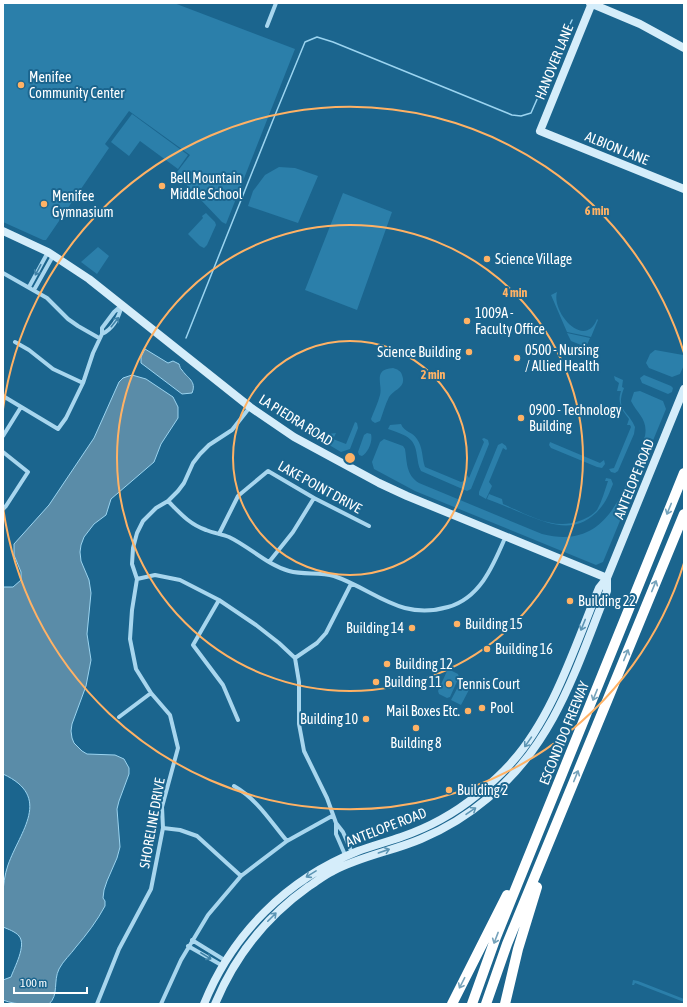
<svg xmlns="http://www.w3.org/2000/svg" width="687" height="1007" font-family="'Asap Condensed',sans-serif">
	<rect width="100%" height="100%" fill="#1b658e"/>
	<!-- green -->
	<path fill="#2b7faa" d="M3 3H174L295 49 226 224 222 222 178 176 177 172 190 155 129 111 105 144 109 148 46 240H43L3 222Z
		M132 114 188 155 178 169 140 141 129 156 111 142Z
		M279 167 295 168 318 176 298 223 248 206 253 191 265 175Z
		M343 193 392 212 357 310 305 290Z
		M206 213 215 222 216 225 207 245 204 248 200 246 188 234 203 218 202 216Z
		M98 247 109 256 97 274 81 262Z
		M557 292C551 313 585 350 597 319L598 320 591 337 567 332 551 295Z
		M567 333 590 338 586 347 571 341Z
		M655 350 683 355 684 352V365L680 374 672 377 649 368 646 363 650 354Z
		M393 368C397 369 401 371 402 375 407 388 394 389 389 397 385 405 383 413 380 421L375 423 372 421 371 419C374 411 378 403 380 395 383 385 372 369 393 368Z
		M644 375 671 386 673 388 672 392 668 394 642 383 640 378Z
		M614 376 623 380 622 387 624 388C615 411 628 410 635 427L634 434 618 471 615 473 611 472 609 469 614 468 631 427 630 425H627L629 419C622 410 617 403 621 391H617L619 383 615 380Z
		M640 391 663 401 666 409 603 562 596 565 415 491 374 469 372 462 380 442 384 439 403 446 405 449C407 462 406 475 419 483L542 534C611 552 625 485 645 436 648 419 638 415 631 401L634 392Z
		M355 422 357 423 358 428 350 449 341 452 314 436 336 433 333 439 346 444Z
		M401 424C404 432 413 432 417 439 423 447 422 459 425 467L461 482 464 481 467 475 469 478 484 442 482 439 484 438 488 440 489 444 471 489 467 491 421 471C418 466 418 461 417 456 415 436 404 435 388 429L390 425Z
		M367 433 371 434C373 441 368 453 362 456L359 455 358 452 364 435Z
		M550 442 600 463 604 460 605 464 602 468 597 467 551 448 549 445Z
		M502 443 506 446 507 449 506 450 503 448 489 482 492 486 486 499 479 495V492L498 445Z
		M606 478 611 479 613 484C610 491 607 500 602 506 580 535 553 526 524 514 512 509 500 504 487 499L489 494 502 499 503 504C527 514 553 531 579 521 585 519 593 515 597 510 602 501 605 490 608 481H605Z
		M450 670 458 674 459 677 450 697 447 698 439 694 438 691 447 671Z
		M461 681 471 686 461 705 451 700Z
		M633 980 638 981 684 999V1002L635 983 634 985H632Z"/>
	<!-- water -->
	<path fill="#5a8ca8" stroke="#9bd4f0" d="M145 349 168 363 173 361 179 364C180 366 180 369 182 370 187 378 197 381 192 393L182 394 141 363V357Z
		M132 375 146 379 173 397 178 407V418L161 444 154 462 111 499 106 515 94 524 84 537 81 545 80 552 81 561 89 580 91 593 87 634 91 660 86 686 72 724 71 731 72 738 74 743 82 751 87 754 115 755 124 759 129 768V774L119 801 117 809 120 847 117 858 107 881 104 890 103 898 105 901V906C97 921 87 934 76 947 71 954 63 961 59 969 53 981 59 995 49 1004 33 1004 18 1006 3 1000V980L11 977C14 968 27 945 19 936 16 932 8 929 3 927 3 906 1 885 8 865 20 831 53 797 3 774V587H13L21 580V572L14 555V544L49 505 94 438 119 382 123 378Z"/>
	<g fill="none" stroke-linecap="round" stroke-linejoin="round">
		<!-- stream -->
		<path stroke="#9bd4f0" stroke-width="1.5" d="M559 48 572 20
			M186 338 273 120 305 42 317 37 333 42 512 115 521 116 531 113 549 72"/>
		<!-- street -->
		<path stroke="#a8d6ee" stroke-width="4" d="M267 26 276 3
			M3 273 47 298 68 319 78 326 99 338
			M29 287 48 252
			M34 290 53 256
			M102 334C113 329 119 317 122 305
			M15 342 29 350 53 369 83 383
			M3 396 58 429 66 418 83 383 93 353 102 334V328L114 312 122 305
			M3 436 21 407
			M3 452 28 472 6 506 3 509
			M168 501C180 513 189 524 206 530 213 533 221 534 229 537 250 547 267 565 289 571 304 575 319 572 334 576 375 590 400 621 448 607 480 598 493 566 505 538
			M219 534 238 496 268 471 314 498 369 526
			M269 562 293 532 314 498
			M137 579 155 575 180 580 219 600 256 625 279 643 295 658 299 682V724L304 751 327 798 336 823 343 832 352 853
			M219 600 193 645 223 685 238 720
			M295 658 317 643 326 633 351 584
			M119 717 151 693
			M234 786C258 800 270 821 287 841
			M336 824V834L346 857
			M163 828 180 830 197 836 241 876
			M192 940 226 961
			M188 946 223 966
			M97 1004 119 949 151 889 163 828 162 807 178 748 170 715 151 693 136 669 130 639 132 610 137 579 132 564 133 548 137 533 143 521 156 508 168 501 178 491 184 483 193 463 200 454 209 445 232 430 250 407
			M161 1004 181 960 208 915 241 876 287 841 332 816"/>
		<!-- secondary -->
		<path stroke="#d5edfa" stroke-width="8" d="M590 3 640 24 684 48
			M592 3 540 131 684 189
			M3 231 48 252 89 279 250 407 294 437 379 483 407 496 607 578
			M204 1004C232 934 287 879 358 851 372 846 386 842 401 837 427 828 455 813 477 795 489 785 502 774 512 762 554 715 575 645 599 588L607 578 684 389
			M215 1004C235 956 266 917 308 887 316 882 324 875 333 871 361 856 393 851 421 839 445 829 468 815 488 798 555 743 576 668 607 591V578"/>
		<!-- highway -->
		<path stroke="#fff" stroke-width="10" d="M452 1004 507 895
			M472 1004 496 937 684 473
			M486 1004 507 944 684 514
			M505 1004 518 949 537 887"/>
	</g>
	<!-- one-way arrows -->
	<defs><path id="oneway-shaft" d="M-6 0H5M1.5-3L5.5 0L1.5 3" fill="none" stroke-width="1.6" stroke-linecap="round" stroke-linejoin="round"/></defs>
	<g stroke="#3e81a6">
		<use href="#oneway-shaft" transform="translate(38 270) rotate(118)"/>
		<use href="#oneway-shaft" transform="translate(115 322) rotate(-51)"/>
		<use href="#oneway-shaft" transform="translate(206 956) rotate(31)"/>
	</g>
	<g stroke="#76a3bb">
		<use href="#oneway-shaft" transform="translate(669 509) rotate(112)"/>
		<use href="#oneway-shaft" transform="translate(654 586) rotate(-68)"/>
		<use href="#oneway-shaft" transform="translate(626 655) rotate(-68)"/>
		<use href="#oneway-shaft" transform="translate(595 695) rotate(112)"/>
		<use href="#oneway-shaft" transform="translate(576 776) rotate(-68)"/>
		<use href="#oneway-shaft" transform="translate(496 938) rotate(111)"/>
		<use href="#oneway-shaft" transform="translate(462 983) rotate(117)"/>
	</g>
	<g stroke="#5c95b4">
		<use href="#oneway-shaft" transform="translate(583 625) rotate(112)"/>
		<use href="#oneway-shaft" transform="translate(528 742) rotate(125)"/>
		<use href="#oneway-shaft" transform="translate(471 811) rotate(-34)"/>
		<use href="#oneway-shaft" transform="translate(384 851) rotate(-19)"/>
		<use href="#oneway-shaft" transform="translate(311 874) rotate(148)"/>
		<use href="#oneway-shaft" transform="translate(272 917) rotate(-45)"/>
	</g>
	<!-- distance rings -->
	<g fill="none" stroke="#ffb265" stroke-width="2">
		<circle cx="350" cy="458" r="117"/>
		<circle cx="350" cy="458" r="233"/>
		<path d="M684 563A350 350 0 0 1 3 507M3 409A350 350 0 0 1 684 353"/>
	</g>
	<!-- markers -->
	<g fill="#ffb265" stroke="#1b658e" stroke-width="1.5">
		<circle cx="21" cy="85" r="4"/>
		<circle cx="162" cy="186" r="4"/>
		<circle cx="44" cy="204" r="4"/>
		<circle cx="487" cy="259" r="4"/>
		<circle cx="467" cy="321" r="4"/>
		<circle cx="469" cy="352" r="4"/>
		<circle cx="517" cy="358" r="4"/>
		<circle cx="521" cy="418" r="4"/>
		<circle cx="570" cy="601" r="4"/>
		<circle cx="457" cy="624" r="4"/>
		<circle cx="412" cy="628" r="4"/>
		<circle cx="487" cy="649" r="4"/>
		<circle cx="387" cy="664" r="4"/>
		<circle cx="376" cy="682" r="4"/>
		<circle cx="449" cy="684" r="4"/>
		<circle cx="482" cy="708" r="4"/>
		<circle cx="468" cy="711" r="4"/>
		<circle cx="366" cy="719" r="4"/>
		<circle cx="416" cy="728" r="4"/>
		<circle cx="449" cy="790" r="4"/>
	</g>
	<g text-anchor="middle" stroke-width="4" stroke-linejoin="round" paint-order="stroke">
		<!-- street labels -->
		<g font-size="14" fill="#fff" stroke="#1b658e">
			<text transform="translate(554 62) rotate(-68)" y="5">HANOVER LANE</text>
			<text transform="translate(617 148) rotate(22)" y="5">ALBION LANE</text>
			<text transform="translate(296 420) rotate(32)" y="5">LA PIEDRA ROAD</text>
			<text transform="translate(634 479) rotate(-68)" y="5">ANTELOPE ROAD</text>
			<text transform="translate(320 487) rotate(29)" y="5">LAKE POINT DRIVE</text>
			<text transform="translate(564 733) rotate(-68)" y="5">ESCONDIDO FREEWAY</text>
			<text transform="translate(152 823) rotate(-80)" y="5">SHORELINE DRIVE</text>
			<text transform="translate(386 827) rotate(-21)" y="5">ANTELOPE ROAD</text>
		</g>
		<!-- poi labels -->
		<g font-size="14" fill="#fff" stroke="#1b658e" text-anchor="start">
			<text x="29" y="82">Menifee<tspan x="29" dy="16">Community Center</tspan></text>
			<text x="170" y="183">Bell Mountain<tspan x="170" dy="16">Middle School</tspan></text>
			<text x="52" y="201">Menifee<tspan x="52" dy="16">Gymnasium</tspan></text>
			<text x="495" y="264">Science Village</text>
			<text x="475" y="318">1009A -<tspan x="475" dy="16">Faculty Office</tspan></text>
			<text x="525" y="355">0500 - Nursing<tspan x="525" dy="16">/ Allied Health</tspan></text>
			<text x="461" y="357" text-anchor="end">Science Building</text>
			<text x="529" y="415">0900 - Technology<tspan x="529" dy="16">Building</tspan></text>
			<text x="578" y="606">Building 22</text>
			<text x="465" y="629">Building 15</text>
			<text x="404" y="633" text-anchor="end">Building 14</text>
			<text x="495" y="654">Building 16</text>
			<text x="395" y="669">Building 12</text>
			<text x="384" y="687">Building 11</text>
			<text x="457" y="689">Tennis Court</text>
			<text x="490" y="713">Pool</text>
			<text x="460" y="716" text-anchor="end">Mail Boxes Etc.</text>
			<text x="358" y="724" text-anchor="end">Building 10</text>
			<text x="416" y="748" text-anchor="middle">Building 8</text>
			<text x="457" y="795">Building 2</text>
		</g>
	</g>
	<circle cx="350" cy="458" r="6" fill="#ffb265" stroke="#1b658e" stroke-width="2"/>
	<g font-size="12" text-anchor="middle" font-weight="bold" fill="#ffb265" stroke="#1b658e" stroke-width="4" stroke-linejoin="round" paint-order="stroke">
		<text x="597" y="215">6 min</text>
		<text x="515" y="297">4 min</text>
		<text x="433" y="379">2 min</text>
	</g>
	<!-- border -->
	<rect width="687" height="1007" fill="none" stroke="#ffffff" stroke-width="8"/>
	<!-- scale -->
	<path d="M14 987v6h73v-6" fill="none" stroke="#ffffff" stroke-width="2"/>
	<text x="20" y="987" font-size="12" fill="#ffffff" stroke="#1b658e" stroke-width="3" paint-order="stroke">100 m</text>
</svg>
